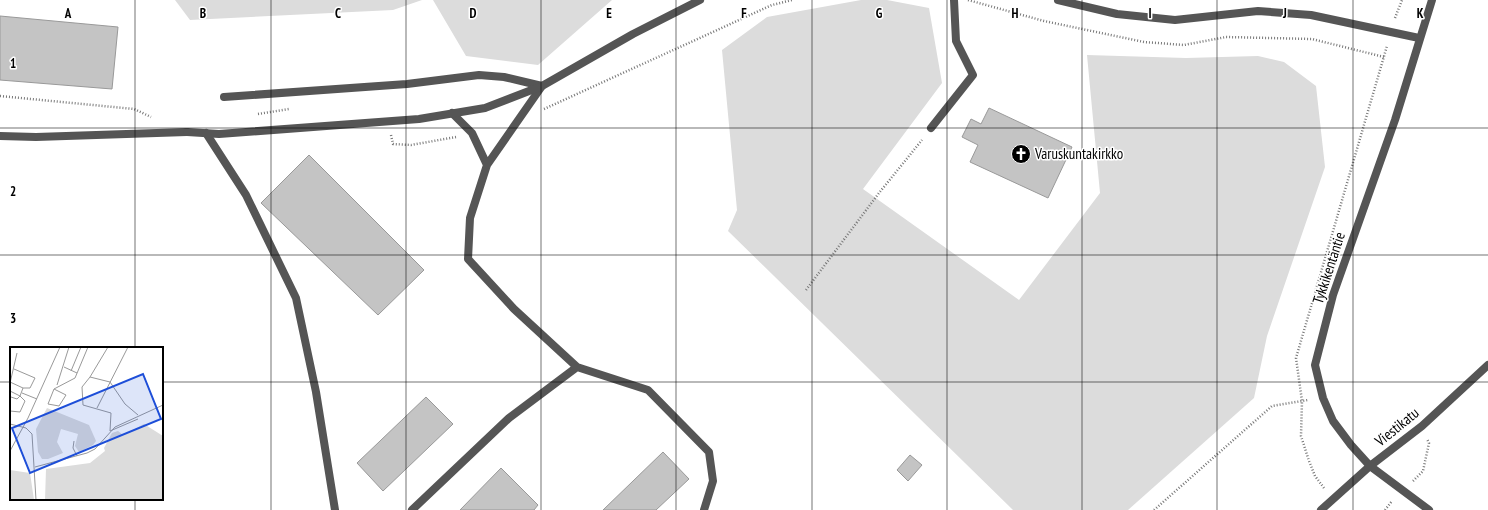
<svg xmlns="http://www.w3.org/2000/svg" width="1488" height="510" font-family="'PT Sans Narrow',sans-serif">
	<rect width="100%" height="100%" fill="#fff"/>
	<!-- green -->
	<path fill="#dcdcdc" d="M175 0H422L393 10 190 20Z
		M433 0H612L538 65 466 56Z
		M861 0H887L929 8 942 83 863 189 1019 300 1100 193 1087 55 1186 58 1258 56 1284 62 1316 86 1325 167 1267 336 1254 398 1128 510H1013L728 231 737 210 722 50 767 17Z"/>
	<!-- building -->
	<path fill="#c4c4c4" stroke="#999" d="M0 16 118 27 112 89 0 80Z
		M989 108 1072 147 1048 198 970 162 978 145 962 137 971 119 981 124Z
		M309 155 424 270 378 315 261 203Z
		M426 397 453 424 383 491 357 463Z
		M663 452 689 479 656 510H603Z
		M910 455 922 465 908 481 897 470Z
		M501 468 538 505 534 510H460Z"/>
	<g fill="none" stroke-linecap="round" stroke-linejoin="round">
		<!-- path -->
		<path stroke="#777" stroke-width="2.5" stroke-dasharray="1 2" stroke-linecap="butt" d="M968 0 1044 21 1144 42 1184 45 1226 37 1312 39 1384 57
			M1395 18 1402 0
			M0 96 134 109 151 117
			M544 109 772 5 792 0
			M258 114 289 109
			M391 135 393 144 411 145 456 137
			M806 290 879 193 922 140
			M1413 481 1423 471 1429 443 1427 439
			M1324 488 1315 476 1309 461 1301 436 1302 401 1296 358 1387 46
			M1154 510 1272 406 1308 400
			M1385 510 1392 501"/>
		<!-- lane -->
		<path stroke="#555" stroke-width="8" d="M224 97 407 84 479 75 504 77 542 86 487 165 470 218 468 259 514 309 577 367 648 390 709 452 713 481 704 510
			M452 113 472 133 487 165
			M931 128 973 75 956 41 954 0
			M206 133 246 195 296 298 316 392 335 510
			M0 136 36 137 187 132
			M412 510 509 418 577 367"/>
		<!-- street -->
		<path stroke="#555" stroke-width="8" d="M1058 0 1117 14 1175 20 1258 11 1311 15 1419 38
			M187 132 219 134 419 119 485 108 542 86 633 34 700 0
			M1321 510 1370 466 1422 426 1488 365
			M1429 510 1370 466 1351 445 1333 421 1323 398 1315 365 1333 295 1395 120 1432 0"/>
	</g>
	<!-- grid -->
	<path fill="none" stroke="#000" stroke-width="1" stroke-opacity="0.55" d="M135 0V348M271 0V510M406 0V510M541 0V510M676 0V510M812 0V510M947 0V510M1082 0V510M1217 0V510M1353 0V510M0 128H1488M0 255H1488M0 382H11M162 382H1488M135 499V510"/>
	<!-- icons -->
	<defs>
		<g id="church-disc" transform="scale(1)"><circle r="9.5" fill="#000" stroke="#fff"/><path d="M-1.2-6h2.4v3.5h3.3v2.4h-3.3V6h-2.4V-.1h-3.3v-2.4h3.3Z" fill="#fff"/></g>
	</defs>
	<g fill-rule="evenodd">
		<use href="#church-disc" x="1021" y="154"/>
	</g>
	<g text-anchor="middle" stroke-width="3" stroke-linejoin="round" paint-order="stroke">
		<!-- poi labels -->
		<g font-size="15" fill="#000" stroke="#fff" text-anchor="start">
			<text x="1035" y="159">Varuskuntakirkko</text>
		</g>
		<!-- street labels -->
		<g font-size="15" fill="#000" stroke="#fff">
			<text transform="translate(1329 268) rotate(-72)" y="5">Tykkikentäntie</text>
			<text transform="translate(1397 427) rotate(-39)" y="5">Viestikatu</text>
		</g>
	</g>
	<!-- overview -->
	<g transform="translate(10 347)">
		<rect width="153" height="153" fill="#fff"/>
		<path d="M37 61 79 78 86 94 83 98 69 105 65 99 68 87 51 82 47 95 53 106 38 112H32L28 105 26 82ZM134 77 153 89V153H35L36 122 80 116 95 104 94 101 102 86 108 84 113 88ZM0 123 20 126 24 153H0Z" fill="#dcdcdc"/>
		<path fill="none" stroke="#999" stroke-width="1" d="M54 20 67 26M61 24 71 0M80 30 98 0M0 35 13 41M0 36 7 6M47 38 59 0M44 42 56 48 49 59 38 57 44 42 65 31 78 0M0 44 10 49 13 41H20L25 31 4 22M12 46 27 52M87 61 118 0M0 64 10 65 15 54 10 49 7 52 1 50M128 72 100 84 101 66 73 58 72 40 80 30 100 35 115 57 128 68M0 77 16 81 22 87 26 153M64 94 63 101 67 109M0 104 18 71 50 0M25 120 77 106 85 102 105 80 153 58"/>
		<path fill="#1d4ed8" fill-opacity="0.15" stroke="#1d4ed8" stroke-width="2" d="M133 27 151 72 20 126 2 81Z"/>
		<rect width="153" height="153" fill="none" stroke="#000" stroke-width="2"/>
	</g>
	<g font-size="13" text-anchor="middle" font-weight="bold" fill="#000" stroke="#fff" stroke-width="3" stroke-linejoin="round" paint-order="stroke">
		<text x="68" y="18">A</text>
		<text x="203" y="18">B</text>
		<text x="338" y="18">C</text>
		<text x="473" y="18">D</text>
		<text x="609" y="18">E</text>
		<text x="744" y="18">F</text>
		<text x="879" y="18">G</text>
		<text x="1015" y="18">H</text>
		<text x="1150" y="18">I</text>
		<text x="1285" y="18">J</text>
		<text x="1420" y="18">K</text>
		<text x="13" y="68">1</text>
		<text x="13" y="196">2</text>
		<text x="13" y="323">3</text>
	</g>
</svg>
